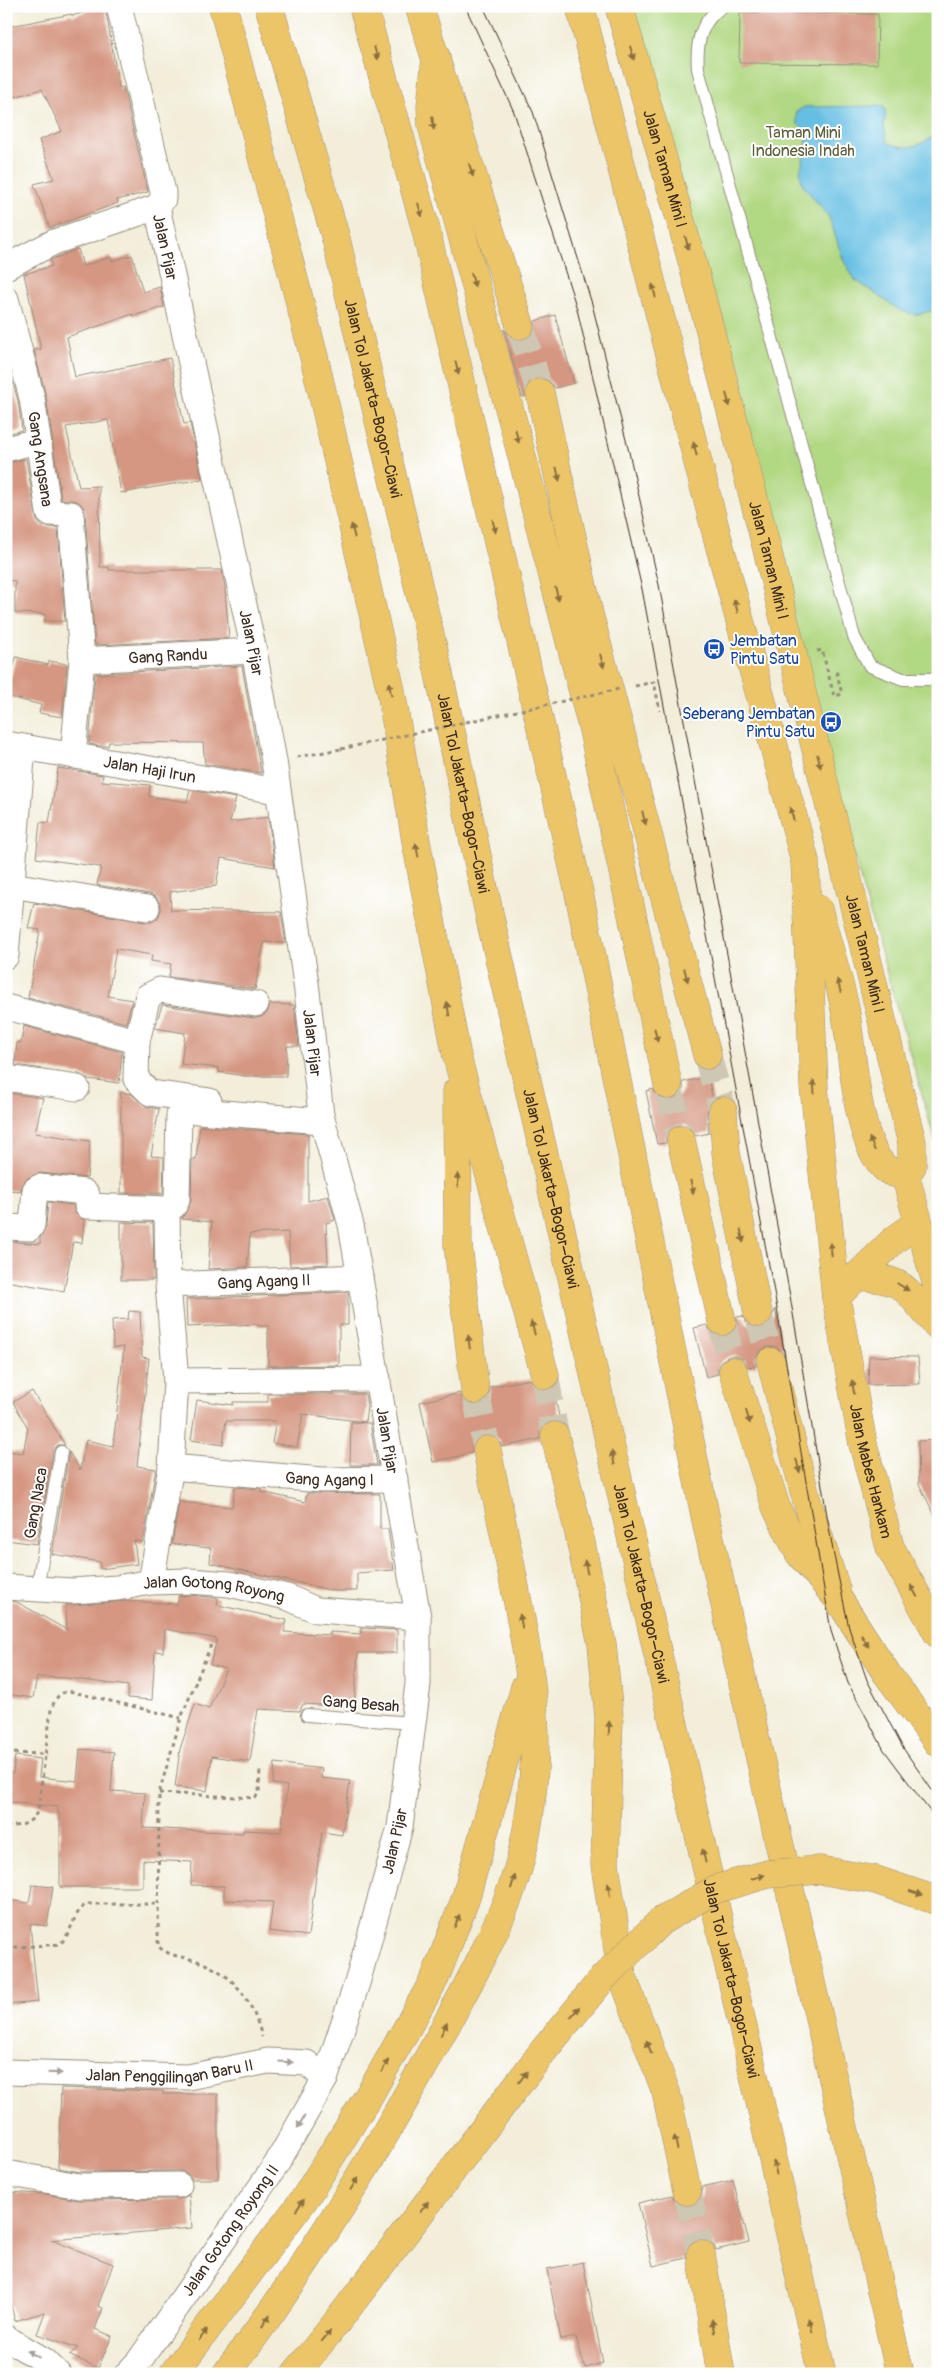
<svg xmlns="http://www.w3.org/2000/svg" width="944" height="2380" font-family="Pangolin,sans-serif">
	<rect width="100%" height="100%" fill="#fff"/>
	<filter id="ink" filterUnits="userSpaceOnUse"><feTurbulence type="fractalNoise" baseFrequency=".02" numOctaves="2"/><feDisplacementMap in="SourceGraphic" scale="10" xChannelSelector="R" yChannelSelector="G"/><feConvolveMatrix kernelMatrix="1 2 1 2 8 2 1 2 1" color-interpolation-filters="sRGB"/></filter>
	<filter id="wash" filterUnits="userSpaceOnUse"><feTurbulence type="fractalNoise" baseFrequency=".0096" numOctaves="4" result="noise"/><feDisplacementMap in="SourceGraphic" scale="20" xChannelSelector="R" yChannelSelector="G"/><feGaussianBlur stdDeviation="1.12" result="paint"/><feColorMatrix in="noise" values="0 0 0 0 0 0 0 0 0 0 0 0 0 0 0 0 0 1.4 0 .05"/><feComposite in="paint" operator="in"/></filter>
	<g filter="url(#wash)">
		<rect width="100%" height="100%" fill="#f3eeda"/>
		<!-- green -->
		<path fill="#b1d882" stroke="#768150" d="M626 6H938V1151L864 893Z"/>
		<!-- water -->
		<path fill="#65bfe3" stroke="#507480" d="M883 106 886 113 884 126 888 143C911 151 919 146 938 133V309L916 315 901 311 855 280 843 259 829 217 802 184 800 172 807 144 806 132 797 123 796 112 804 107Z"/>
		<g id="blocks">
			<!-- building -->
			<path fill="#d59782" d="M105 6 119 88 123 87 148 192 117 200 118 203 50 228 34 184 54 179 39 140 62 131 42 89 11 98 6 83V27L72 14V16Z
				M740 12 878 14 877 64 739 63Z
				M78 249 83 266 111 257 112 261 132 255 143 292 160 287 164 307 133 316V314L67 337 75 377 170 358 184 424 190 423 202 479 121 493 108 420 66 427 79 487 99 486 100 567H109V570H222L225 588 229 638 95 645 85 513 83 506 78 501 61 499 46 396 34 350 41 349 24 274 52 266 50 260Z
				M555 315 574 383 555 388 551 382 545 378H536L529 382 525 389V397H522L504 329 510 337 517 340H524L532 335 535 328V321Z
				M6 357 18 401 22 430 7 434Z
				M26 459 37 521 42 526 58 528 65 621H45V614L15 613V581L6 580 10 511H6V463Z
				M16 657 48 665 49 661 67 664 62 717 39 713 41 705 6 696Z
				M242 666 261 773 205 764 203 743 109 742 108 746H100L89 744 95 674Z
				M58 768 103 775 102 781 150 785 149 796 187 802 190 790 236 798 230 822 268 817 275 867 221 858 216 886 170 892 171 910 281 912 286 943 264 942 255 989 169 977 171 964 151 961 152 955 116 949 108 996 132 1000 126 1023 28 998 40 930 28 928 34 903 145 922H152L158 918 161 910 160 903 156 897 150 894 97 885 101 867 36 858 40 822 49 823Z
				M270 1004 294 1005 299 1046H287L286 1076H245L219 1072V1068L181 1064 185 1033 155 1028 162 1005 254 1018 261 1017 267 1013Z
				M24 1026 122 1052 119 1083 88 1079 79 1074 15 1065 17 1042 21 1043Z
				M708 1077 713 1099 709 1105 707 1112 709 1133 696 1136 692 1129 686 1125H678L670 1129 666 1135V1143L657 1144 646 1091 653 1089 657 1096 663 1100H672L679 1096 683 1090V1082Z
				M121 1092 131 1094 147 1107 159 1109 151 1156 164 1157 163 1194 121 1193Z
				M8 1093 43 1098 35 1133 90 1141 87 1178 40 1173 26 1179 20 1191 6 1190Z
				M200 1126 308 1134V1201L328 1196 335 1220 326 1223 328 1264 290 1266 288 1232 250 1234 247 1267 208 1269 212 1222 182 1219 191 1201 192 1159H196Z
				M48 1202 73 1205 75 1213 84 1220 82 1243 73 1242 64 1291 6 1281V1241L40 1244V1238L46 1226Z
				M121 1222 153 1223 154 1280H121Z
				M348 1292V1325H339V1365L268 1366V1326H258V1324L187 1327 186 1299Z
				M775 1309 785 1356 776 1347H767L760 1351 756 1357V1366L748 1367 743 1359 736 1356H729L721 1361 718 1367V1374L706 1377 694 1328 707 1325 711 1332 717 1336H726L733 1332 737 1326V1317L743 1316 746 1323 753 1328H762L769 1324Z
				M129 1311 140 1312 142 1357 149 1358 137 1466 156 1469 143 1542 134 1541 137 1564 100 1569V1562L52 1554 69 1452 80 1470 86 1440 113 1446 124 1347 113 1348 112 1320 128 1319Z
				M869 1356 918 1357 920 1384 868 1385Z
				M530 1379 534 1386 541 1390 553 1388 560 1421H552L545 1424 540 1431V1439L502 1447 499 1440 492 1435H483L477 1438 472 1445V1453L433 1462 420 1402 460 1393 463 1400 468 1404 477 1405 485 1402 489 1397 490 1387Z
				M32 1391 65 1445H58L53 1451 37 1544 6 1540V1451L23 1453 28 1428 13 1402Z
				M268 1394H365L367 1406 365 1422 303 1414 297 1447 272 1443 276 1421H226L223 1445 191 1440 197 1400 233 1405V1402H268Z
				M351 1422 370 1423 377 1465H350Z
				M937 1440 938 1479V1522L919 1484 918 1441Z
				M235 1487 262 1489V1492L305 1502 307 1493 380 1494V1529H388L394 1570 357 1573V1591H334L210 1563 211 1548 172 1544 179 1502 232 1507Z
				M190 1595 218 1598 217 1605 287 1620 284 1632 330 1635V1632L361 1634V1628L397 1630V1653H358L354 1707 303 1704 300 1711 258 1709 250 1762 212 1756 207 1791 175 1787 180 1749 195 1704 209 1709 226 1669 210 1665 217 1639 165 1629 163 1652 155 1651 152 1700 128 1698V1686L67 1678 37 1677 33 1698 6 1694 9 1666 6 1665V1601L17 1602 67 1630 66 1605 127 1601 177 1604 179 1596Z
				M80 1749 114 1752 111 1791 145 1793 143 1828 243 1833V1830L281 1832 287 1786 273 1784 275 1763 322 1769 321 1778 350 1781 342 1835 322 1832 308 1936 269 1931 273 1902 224 1900V1886L191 1885 192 1862 143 1860V1887H60V1814H58V1807L10 1802 11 1792 6 1791V1773H13L15 1756 41 1759 39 1777 77 1781Z
				M32 1885 53 1887 47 1926 30 1924 38 2002 6 2005V1900L29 1903Z
				M61 2088 163 2091V2094H218V2179H192L186 2173 179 2171 80 2172 58 2168Z
				M733 2180 749 2242 716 2250 713 2244 707 2240 698 2239 691 2242 687 2248 686 2258 653 2266 638 2203 672 2195 675 2201 682 2206H691L698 2202 702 2196V2187Z
				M6 2192 44 2194 79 2200 179 2199 189 2195 192 2228 51 2240 113 2264 98 2306 103 2308 95 2329 112 2336 98 2368 69 2355 78 2348 37 2334 45 2312 15 2321 11 2306 6 2308Z
				M583 2262 603 2363 585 2368 576 2337 561 2340 547 2269Z"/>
		</g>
	</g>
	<g filter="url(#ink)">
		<use href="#blocks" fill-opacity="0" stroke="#978c7c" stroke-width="1"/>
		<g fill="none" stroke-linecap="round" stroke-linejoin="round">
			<!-- highway-tunnel -->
			<path stroke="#cec7b4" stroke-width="28" stroke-dasharray="28 14" stroke-linecap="butt" d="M520 325 540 393
				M707 1055 723 1111
				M668 1085 681 1140
				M758 1313 771 1362
				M722 1321 733 1371
				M545 1375 555 1436
				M475 1390 487 1450
				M687 2191 701 2254"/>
			<!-- lane casing -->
			<g stroke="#978c7c" stroke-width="14">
				<path id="lane" d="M723 6C700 21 696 43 698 69L854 637 870 666 903 679H938
					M37 1589 61 1452
					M307 1715 412 1723"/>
			</g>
			<!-- street casing -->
			<g stroke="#978c7c" stroke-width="27">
				<g id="street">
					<path id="s1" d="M119 6 163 192V199L157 207 254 651 274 761 307 991 321 1115 351 1225 418 1617V1684L400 1827 358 1980 325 2079 276 2165 139 2361 127 2374"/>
					<path d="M6 267 54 242 157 207"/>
					<path id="s2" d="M6 299 32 398 49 513 71 514 82 660 73 755"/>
					<path d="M6 449 37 441"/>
					<path id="s3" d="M82 660 254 651"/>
					<path id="s4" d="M6 744 277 791"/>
					<path d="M12 885 147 908"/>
					<path d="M6 956 23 747"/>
					<path d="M6 1007 137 1041"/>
					<path d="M6 1078 77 1088"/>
					<path d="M209 1101 150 1093 136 1079 137 1041 148 996 160 990 256 1004"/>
					<path id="s5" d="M322 1121 186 1110 179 1115 177 1200 174 1206 167 1209 168 1285 176 1381 171 1467 322 1480 395 1479"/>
					<path d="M6 1227 30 1228 32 1225 35 1190 39 1187 84 1192 87 1195V1206L167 1209"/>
					<path id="s6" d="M168 1285 360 1277"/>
					<path d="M176 1381 378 1379"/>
					<path d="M151 1582 171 1467"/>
					<path id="s7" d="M6 1587 72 1591 117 1588 151 1582 190 1581 229 1584 287 1597 316 1610 418 1617"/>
					<path id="s8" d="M6 2072 188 2077 268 2061 307 2063 325 2079"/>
					<path d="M6 2173 79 2186 179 2185"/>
					<path d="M6 2338 45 2361 58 2374"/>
				</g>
			</g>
			<!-- primary casing -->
			<g stroke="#978c7c" stroke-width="29">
				<g id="primary">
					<path id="s9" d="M580 6 717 536 805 861 814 1087 836 1297 863 1444 890 1547 938 1634"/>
					<path id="s10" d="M619 6 691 257 767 549 912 1143V1166L905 1175"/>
					<path d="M818 909C827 942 838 975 845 1009 853 1048 855 1139 884 1167 890 1173 897 1174 905 1175"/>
					<path d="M905 1175 938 1289"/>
					<path d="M856 1276C912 1280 903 1290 938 1326"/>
					<path d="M836 1297 894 1240 918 1223"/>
				</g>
			</g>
			<!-- highway casing -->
			<g stroke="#978c7c" stroke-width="29">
				<g id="highway">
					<path d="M223 6 314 357 391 691 416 841 457 1057 545 1375"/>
					<path id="s11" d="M269 6 336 239 438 669 490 918 822 2374"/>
					<path d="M363 6 425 226 578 888 707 1525 900 2374"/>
					<path d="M419 6 520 325"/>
					<path d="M436 57 431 106 432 125 514 426 593 730 668 1085"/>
					<path d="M540 393 589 614 707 1055"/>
					<path d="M457 1091 458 1245 475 1390"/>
					<path d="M723 1111 726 1153 758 1313"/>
					<path d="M681 1140 722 1321"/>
					<path d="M771 1362 806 1498 836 1589"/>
					<path d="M733 1371 776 1507 799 1553 839 1600 887 1674 938 1743"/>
					<path d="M555 1436 578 1529 602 1644 609 1717 605 1865 622 1975 666 2092 687 2191"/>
					<path d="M701 2254 721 2374"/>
					<path d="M173 2374 305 2198 371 2092 435 1978 465 1900 525 1687"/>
					<path d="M226 2374C306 2269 375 2156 438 2040 465 1990 494 1939 513 1885 528 1840 534 1792 535 1745 535 1701 528 1658 520 1614 510 1559 498 1505 487 1450"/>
					<path d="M295 2374 337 2322 544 2050"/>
				</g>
			</g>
			<!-- path -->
			<path stroke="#978c7c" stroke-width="3" stroke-dasharray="4 4" stroke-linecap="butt" d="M817 651 822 650 834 696 842 694 836 670
				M635 686 654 682 660 711
				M297 757 341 749
				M211 1645 181 1718 159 1793 158 1946C169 1957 182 1956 197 1961 235 1974 252 2000 262 2037
				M6 1753 47 1754
				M159 1793 255 1798 259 1793 260 1768
				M6 1826C23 1826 29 1825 38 1811L51 1710C55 1699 58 1693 69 1691L181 1718
				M6 1948 60 1944C74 1930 71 1916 86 1904H157"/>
			<!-- lane -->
			<use href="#lane" stroke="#fff" stroke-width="12"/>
			<!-- street -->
			<use href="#street" stroke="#fff" stroke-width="25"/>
			<!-- primary -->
			<use href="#primary" stroke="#edc569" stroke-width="28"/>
			<!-- highway -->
			<use href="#highway" stroke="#edc569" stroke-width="28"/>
			<!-- tram -->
			<path stroke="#3b2a1e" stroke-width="1" d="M465 6 514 112 577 309 642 589 775 1297 831 1631 848 1683 884 1750 938 1822
				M483 6 533 112 592 304 629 452 659 585 790 1296 833 1551 849 1628 867 1680 903 1748 938 1799"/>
			<!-- highway-bridge casing -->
			<g stroke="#978c7c" stroke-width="29" stroke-linecap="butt">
				<path id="highway-bridge" d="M544 2050 604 1977 661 1921 716 1889 768 1874 820 1870 876 1880 938 1901"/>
			</g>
			<!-- path-bridge -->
			<path stroke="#978c7c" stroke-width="3" stroke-dasharray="4 4" stroke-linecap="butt" d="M341 749 619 689"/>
			<!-- highway-bridge -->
			<use href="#highway-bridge" stroke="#edc569" stroke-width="28"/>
		</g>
		<!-- one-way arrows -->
		<defs><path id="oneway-solid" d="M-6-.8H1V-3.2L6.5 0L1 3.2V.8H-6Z" transform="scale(1.25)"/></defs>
		<g fill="#8b7040">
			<use href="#oneway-solid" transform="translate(376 53) rotate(74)"/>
			<use href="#oneway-solid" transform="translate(632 53) rotate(74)"/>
			<use href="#oneway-solid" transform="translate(433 123) rotate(83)"/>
			<use href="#oneway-solid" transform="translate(471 170) rotate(73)"/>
			<use href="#oneway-solid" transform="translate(420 210) rotate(74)"/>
			<use href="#oneway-solid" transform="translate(687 243) rotate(74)"/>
			<use href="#oneway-solid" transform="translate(473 280) rotate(75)"/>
			<use href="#oneway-solid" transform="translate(654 291) rotate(-104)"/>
			<use href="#oneway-solid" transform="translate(457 368) rotate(77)"/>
			<use href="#oneway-solid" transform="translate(728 400) rotate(75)"/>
			<use href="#oneway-solid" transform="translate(517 436) rotate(76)"/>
			<use href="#oneway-solid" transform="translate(695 449) rotate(-104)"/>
			<use href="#oneway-solid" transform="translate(558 474) rotate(77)"/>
			<use href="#oneway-solid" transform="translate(494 526) rotate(77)"/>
			<use href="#oneway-solid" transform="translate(353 531) rotate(-103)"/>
			<use href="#oneway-solid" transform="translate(557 594) rotate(76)"/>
			<use href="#oneway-solid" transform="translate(736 606) rotate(-105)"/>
			<use href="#oneway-solid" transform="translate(602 661) rotate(75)"/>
			<use href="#oneway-solid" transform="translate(390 689) rotate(-102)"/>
			<use href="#oneway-solid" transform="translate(819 761) rotate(76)"/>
			<use href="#oneway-solid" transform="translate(792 814) rotate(-105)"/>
			<use href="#oneway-solid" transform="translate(644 818) rotate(75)"/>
			<use href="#oneway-solid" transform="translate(417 850) rotate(-101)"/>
			<use href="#oneway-solid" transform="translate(686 975) rotate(75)"/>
			<use href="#oneway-solid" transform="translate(839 986) rotate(-105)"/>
			<use href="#oneway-solid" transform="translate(448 1009) rotate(-101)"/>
			<use href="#oneway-solid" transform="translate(656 1035) rotate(77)"/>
			<use href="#oneway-solid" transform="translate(814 1087) rotate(-94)"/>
			<use href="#oneway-solid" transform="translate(872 1144) rotate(-114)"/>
			<use href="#oneway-solid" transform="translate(458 1180) rotate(-90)"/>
			<use href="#oneway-solid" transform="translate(692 1187) rotate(77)"/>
			<use href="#oneway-solid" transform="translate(742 1236) rotate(79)"/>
			<use href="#oneway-solid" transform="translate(831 1249) rotate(-96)"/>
			<use href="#oneway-solid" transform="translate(903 1287) rotate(32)"/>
			<use href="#oneway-solid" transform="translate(533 1328) rotate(-105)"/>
			<use href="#oneway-solid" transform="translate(469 1342) rotate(-97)"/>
			<use href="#oneway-solid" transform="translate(853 1387) rotate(-100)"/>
			<use href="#oneway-solid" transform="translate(748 1417) rotate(73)"/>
			<use href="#oneway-solid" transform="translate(613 1458) rotate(-103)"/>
			<use href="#oneway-solid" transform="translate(798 1466) rotate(75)"/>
			<use href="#oneway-solid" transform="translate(586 1567) rotate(-102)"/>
			<use href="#oneway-solid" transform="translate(914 1591) rotate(-119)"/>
			<use href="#oneway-solid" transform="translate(521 1621) rotate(-100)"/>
			<use href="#oneway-solid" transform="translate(865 1641) rotate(58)"/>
			<use href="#oneway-solid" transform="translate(609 1728) rotate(-88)"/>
			<use href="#oneway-solid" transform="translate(704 1856) rotate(-103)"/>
			<use href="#oneway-solid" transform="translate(758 1877) rotate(-16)"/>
			<use href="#oneway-solid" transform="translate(513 1882) rotate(-73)"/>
			<use href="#oneway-solid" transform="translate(609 1890) rotate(-99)"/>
			<use href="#oneway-solid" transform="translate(916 1893) rotate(18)"/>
			<use href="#oneway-solid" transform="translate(457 1921) rotate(-69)"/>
			<use href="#oneway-solid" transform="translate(575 2012) rotate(-50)"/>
			<use href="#oneway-solid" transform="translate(444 2029) rotate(-62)"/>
			<use href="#oneway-solid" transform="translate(649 2047) rotate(-110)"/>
			<use href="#oneway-solid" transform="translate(385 2066) rotate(-61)"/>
			<use href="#oneway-solid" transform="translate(523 2077) rotate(-53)"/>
			<use href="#oneway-solid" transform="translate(676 2143) rotate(-102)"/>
			<use href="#oneway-solid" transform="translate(775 2168) rotate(-103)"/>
			<use href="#oneway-solid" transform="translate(354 2184) rotate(-59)"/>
			<use href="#oneway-solid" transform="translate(300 2205) rotate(-54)"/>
			<use href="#oneway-solid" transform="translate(424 2207) rotate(-53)"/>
			<use href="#oneway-solid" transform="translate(266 2321) rotate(-55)"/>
			<use href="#oneway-solid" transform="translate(713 2326) rotate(-100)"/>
			<use href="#oneway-solid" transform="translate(811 2326) rotate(-103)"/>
			<use href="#oneway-solid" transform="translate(203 2335) rotate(-53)"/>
			<use href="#oneway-solid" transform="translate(326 2336) rotate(-51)"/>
		</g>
		<g fill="#a79f9a">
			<use href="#oneway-solid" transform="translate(286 2062) rotate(3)"/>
			<use href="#oneway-solid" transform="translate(55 2073) rotate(2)"/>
			<use href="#oneway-solid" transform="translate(301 2122) rotate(120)"/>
			<use href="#oneway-solid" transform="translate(33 2354) rotate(-149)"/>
		</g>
	</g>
	<!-- icons -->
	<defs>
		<g id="bus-disc" transform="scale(1.125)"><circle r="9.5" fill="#1a4fb4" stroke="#fff"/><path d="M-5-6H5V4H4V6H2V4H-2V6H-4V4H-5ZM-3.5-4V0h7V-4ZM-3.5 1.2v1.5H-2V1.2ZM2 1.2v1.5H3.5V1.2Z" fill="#fff"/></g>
	</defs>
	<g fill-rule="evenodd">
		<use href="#bus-disc" x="714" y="649"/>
		<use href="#bus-disc" x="831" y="722"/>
	</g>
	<g text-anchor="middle" stroke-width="4" stroke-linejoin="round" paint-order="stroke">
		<!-- park labels -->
		<g font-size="16" fill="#5e5e3c" stroke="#fff">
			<text x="803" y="138">Taman Mini<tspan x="803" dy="18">Indonesia Indah</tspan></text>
		</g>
		<!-- street labels -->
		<g font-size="16" fill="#3b2a1e" stroke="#fff">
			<text dy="6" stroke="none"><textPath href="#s10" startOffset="169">Jalan Taman Mini I</textPath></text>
			<text dy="6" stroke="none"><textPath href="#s1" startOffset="249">Jalan Pijar</textPath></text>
			<text dy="6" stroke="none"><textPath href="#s11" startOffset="406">Jalan Tol Jakarta–Bogor–Ciawi</textPath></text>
			<text dy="6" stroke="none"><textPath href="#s2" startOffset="164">Gang Angsana</textPath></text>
			<text dy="6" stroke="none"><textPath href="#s10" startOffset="574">Jalan Taman Mini I</textPath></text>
			<text dy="6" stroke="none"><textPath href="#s1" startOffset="654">Jalan Pijar</textPath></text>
			<text dy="6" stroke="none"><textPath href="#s3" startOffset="86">Gang Randu</textPath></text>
			<text dy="6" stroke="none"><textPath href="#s4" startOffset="146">Jalan Haji Irun</textPath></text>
			<text dy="6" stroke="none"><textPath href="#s11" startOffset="811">Jalan Tol Jakarta–Bogor–Ciawi</textPath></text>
			<text dy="6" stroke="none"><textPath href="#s10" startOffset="979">Jalan Taman Mini I</textPath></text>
			<text dy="6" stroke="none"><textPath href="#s1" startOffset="1059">Jalan Pijar</textPath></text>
			<text dy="6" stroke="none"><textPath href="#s11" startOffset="1216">Jalan Tol Jakarta–Bogor–Ciawi</textPath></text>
			<text dy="6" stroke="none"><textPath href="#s6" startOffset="96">Gang Agang II</textPath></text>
			<text dy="6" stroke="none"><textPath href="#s1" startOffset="1464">Jalan Pijar</textPath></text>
			<text dy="6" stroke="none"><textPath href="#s9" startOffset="1499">Jalan Mabes Hankam</textPath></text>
			<text dy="6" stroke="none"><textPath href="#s5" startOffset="662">Gang Agang I</textPath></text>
			<text transform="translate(35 1503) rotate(-80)" y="6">Gang Naca</text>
			<text dy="6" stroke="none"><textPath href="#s11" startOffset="1621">Jalan Tol Jakarta–Bogor–Ciawi</textPath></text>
			<text dy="6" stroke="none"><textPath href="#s7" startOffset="209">Jalan Gotong Royong</textPath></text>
			<text transform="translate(361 1703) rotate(4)" y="6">Gang Besah</text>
			<text transform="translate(394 1841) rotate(-77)" y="6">Jalan Pijar</text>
			<text dy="6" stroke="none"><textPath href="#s11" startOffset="2026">Jalan Tol Jakarta–Bogor–Ciawi</textPath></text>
			<text dy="6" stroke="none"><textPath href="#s8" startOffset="164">Jalan Penggilingan Baru II</textPath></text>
			<text transform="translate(230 2230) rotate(-55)" y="6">Jalan Gotong Royong II</text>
		</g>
		<!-- transit labels -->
		<g font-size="16" fill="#164399" stroke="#fff" text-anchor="start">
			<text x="730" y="646">Jembatan<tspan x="730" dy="18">Pintu Satu</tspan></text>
			<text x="815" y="719" text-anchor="end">Seberang Jembatan<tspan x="815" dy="18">Pintu Satu</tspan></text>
		</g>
	</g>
	<!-- margin -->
	<rect width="944" height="2380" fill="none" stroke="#fff" stroke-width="25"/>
</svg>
